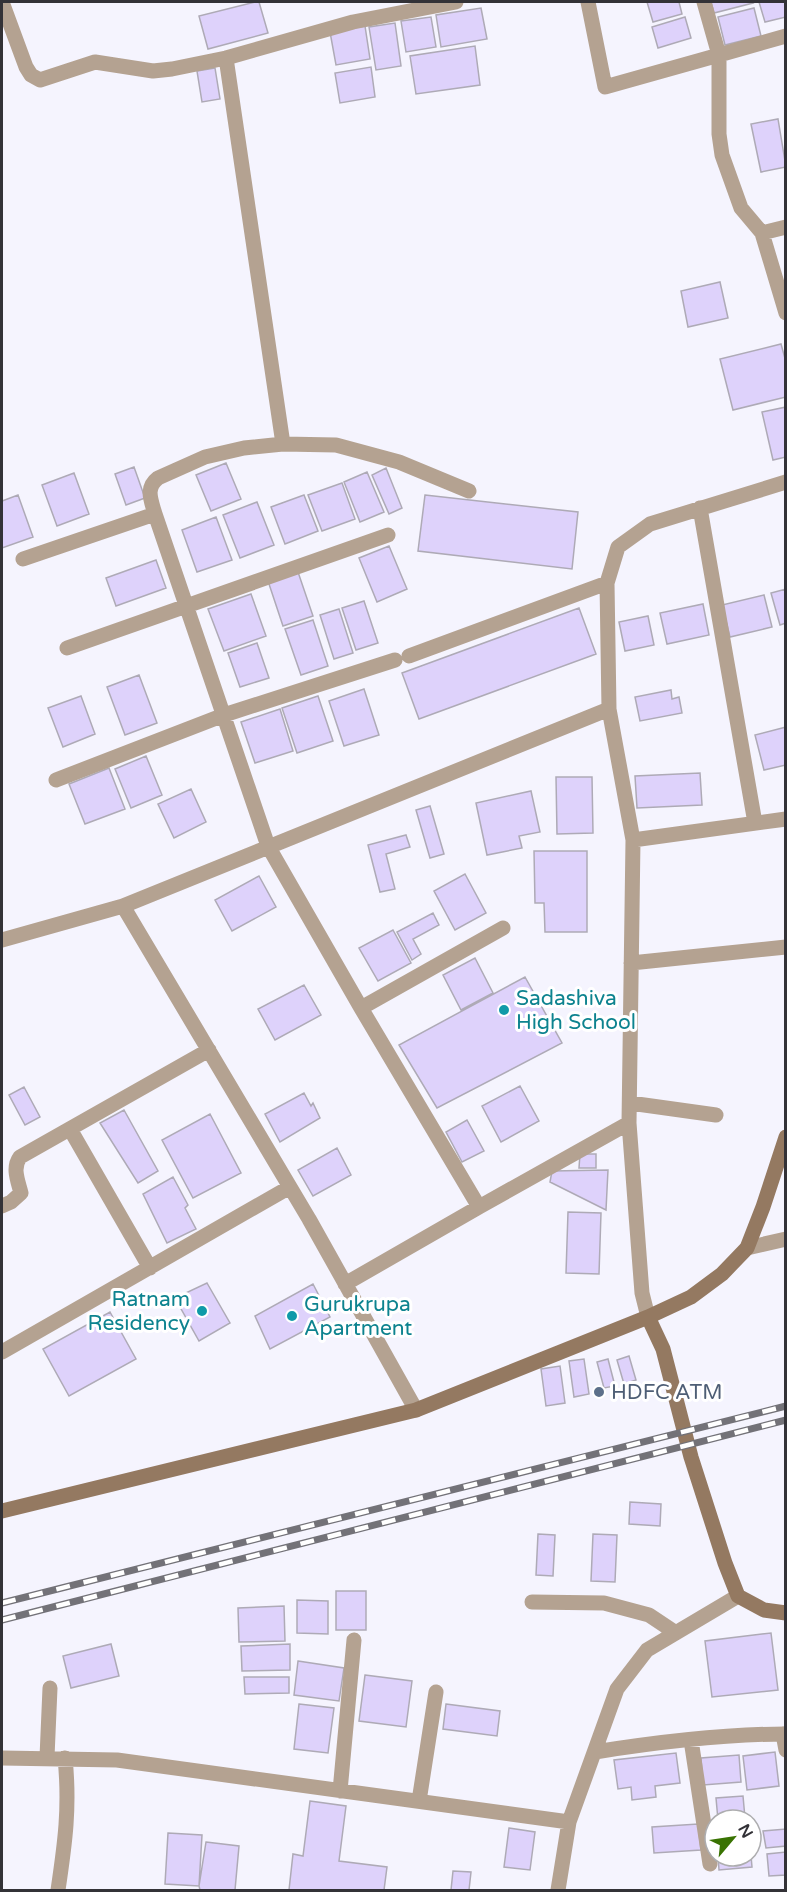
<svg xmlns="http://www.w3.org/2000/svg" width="787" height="1892" font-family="'Varela Round',sans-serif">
	<rect width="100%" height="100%" fill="#f5f4fe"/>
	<!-- building -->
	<path fill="#ded2fb" stroke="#aeaab6" stroke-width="1.5" d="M255 2H259L268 33 208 49 199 16Z
		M647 2H679L682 14 653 22Z
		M711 2H752L753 3 714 13Z
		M759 2H786V17L765 22Z
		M481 8 487 39 441 47 436 15Z
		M754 8 761 36 725 45 718 17Z
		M431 17 436 47 406 52 401 21Z
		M685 17 691 38 658 48 652 27Z
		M395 23 401 66 376 70 369 27Z
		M365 26 370 59 336 65 330 32Z
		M475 46 480 85 416 94 410 56Z
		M371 67 375 97 340 103 335 73Z
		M215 68 220 99 202 102 197 71Z
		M778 119 786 167 761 172 751 124Z
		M720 282 728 318 688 327 681 291Z
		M781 344 786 362V397L733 410 720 359Z
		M786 407V457L773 460 762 412Z
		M226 463 241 499 211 511 196 475Z
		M134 467 145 498 126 505 115 474Z
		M386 468 402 508 389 514 372 475Z
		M367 472 384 512 360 522 344 482Z
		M74 473 89 514 57 526 42 485Z
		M342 483 355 519 322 531 308 495Z
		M18 495 33 537 2 548V501Z
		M304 495 318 531 285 544 271 507Z
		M425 495 578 512 572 569 418 551Z
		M257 502 274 545 240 558 223 515Z
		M216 517 232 560 197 572 182 530Z
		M389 546 407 589 377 602 359 558Z
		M156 560 166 588 116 606 106 578Z
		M298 572 313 616 283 626 268 581Z
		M786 589V623L780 625 771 593Z
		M251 594 266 636 224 651 208 609Z
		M764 595 772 627 730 637 722 605Z
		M364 601 378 643 356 650 342 608Z
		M703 604 709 635 667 644 660 613Z
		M579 608 596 654 419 719 402 673Z
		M339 609 353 653 334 659 320 615Z
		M648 616 654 645 625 651 619 622Z
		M313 620 328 666 301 675 285 629Z
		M257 643 269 678 240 687 228 653Z
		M139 675 157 723 125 735 107 687Z
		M364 689 379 735 344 746 329 701Z
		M671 690 672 699 679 697 682 713 640 721 635 697Z
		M81 696 95 734 63 747 48 708Z
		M318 696 333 741 297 753 282 708Z
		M280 709 293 751 255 763 241 722Z
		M786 727V765L764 770 755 735Z
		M146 756 162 795 131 808 115 769Z
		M109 768 125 809 85 824 69 784Z
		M700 773 702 805 637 808 635 776Z
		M556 777H592L593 833 557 834Z
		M191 789 206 822 174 838 158 804Z
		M531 791 540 832 519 836 522 848 487 855 476 803Z
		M430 806 444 854 430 858 416 810Z
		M406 835 410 847 386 854 395 889 380 892 368 845Z
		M534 851H587V932H545L544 903H535Z
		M465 874 486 913 455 930 434 891Z
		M259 876 276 907 232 931 215 900Z
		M433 913 439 925 413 939 421 954 412 960 397 932Z
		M393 930 411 963 378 981 359 948Z
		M475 958 493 993 461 1010 443 975Z
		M525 977 562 1043 437 1108 399 1045Z
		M304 985 321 1015 275 1040 258 1009Z
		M520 1086 539 1121 501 1142 482 1106Z
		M24 1087 40 1117 25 1125 9 1095Z
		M304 1093 311 1106 313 1103 320 1118 280 1142 265 1114Z
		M124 1110 158 1171 138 1183 100 1123Z
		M210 1114 241 1173 193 1198 162 1140Z
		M467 1120 484 1151 462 1162 446 1132Z
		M337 1148 351 1175 313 1196 298 1170Z
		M580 1154H596V1168H579Z
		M608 1170 606 1210 550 1182 552 1171Z
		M173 1177 188 1205 185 1208 196 1229 167 1243 143 1194Z
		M568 1212 601 1213 599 1274 566 1273Z
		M207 1283 230 1323 199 1341 175 1298Z
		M313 1284 330 1317 270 1349 255 1316Z
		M110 1312 136 1359 69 1396 43 1349Z
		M629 1356 636 1380 624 1384 617 1360Z
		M584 1359 589 1394 574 1397 569 1361Z
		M608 1359 615 1386 604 1388 597 1362Z
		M560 1366 565 1403 546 1406 541 1369Z
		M630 1502 661 1504 660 1526 629 1524Z
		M538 1534 555 1535 553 1576 536 1575Z
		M593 1534 617 1535 615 1582 591 1581Z
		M336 1591H366V1630H336Z
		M297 1600 328 1601V1634L297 1633Z
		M284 1606 285 1641 239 1642 238 1608Z
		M771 1633 778 1690 712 1697 705 1641Z
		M111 1644 119 1676 71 1688 63 1656Z
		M290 1644V1670L242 1671 241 1646Z
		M298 1661 344 1668 339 1701 294 1695Z
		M365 1675 412 1681 406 1727 359 1721Z
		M244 1677H289V1693L245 1694Z
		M299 1704 334 1708 328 1753 294 1749Z
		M446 1704 500 1711 497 1736 443 1729Z
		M775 1752 779 1786 747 1790 743 1756Z
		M676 1753 680 1783 655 1786 656 1797 632 1800 631 1787 618 1789 614 1760Z
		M739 1755 741 1782 703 1785 701 1758Z
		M743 1796 745 1818 718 1820 716 1798Z
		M310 1801 346 1806 339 1861 387 1867 384 1890H289L293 1854 303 1856Z
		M698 1824 701 1850 654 1853 652 1827Z
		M509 1828 535 1832 530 1870 504 1867Z
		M786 1829V1846L766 1848 763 1831Z
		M168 1833 202 1835 199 1886 165 1884Z
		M206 1842 239 1846 235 1890H200L199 1886Z
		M786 1852V1875L769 1876 767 1854Z
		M718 1856H751L752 1867 719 1870Z
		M453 1871 471 1872 469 1890H451Z"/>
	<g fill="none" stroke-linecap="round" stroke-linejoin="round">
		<!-- street -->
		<path stroke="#b4a291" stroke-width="15" d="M2 2 26 67 31 75 40 80 95 62 153 71 172 69 226 58 353 22 456 2
			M588 2 605 87 719 55V134L722 155 741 208 762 233 786 313
			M704 2 719 55 786 36
			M226 58 283 444
			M762 233 786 227
			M469 491 399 462 336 445 283 444 244 448 205 457 158 478C145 488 151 500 155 514L268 846 361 1008 479 1207 629 1123
			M700 508 755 823
			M23 559 155 514
			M67 648 388 535
			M409 656 607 583
			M56 780 224 715 395 660
			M633 840 786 819
			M123 906 309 1219 416 1410
			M2 940 123 906 609 709
			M631 963 786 947
			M361 1008 503 928
			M630 1103 716 1115
			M70 1129 150 1268
			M2 1206 11 1202 21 1193C18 1181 12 1168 20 1157L209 1050
			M747 1248 786 1239
			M345 1284 479 1207
			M648 1317 642 1293 629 1123 633 840 609 709 607 583 618 547 650 524 786 482
			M2 1352 290 1187
			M532 1602 604 1603 649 1615 676 1633
			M783 1734 786 1750
			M691 1740 710 1864
			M595 1752C658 1742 722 1734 786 1734
			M47 1757 50 1688
			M2 1758 117 1760 569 1822
			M340 1791 354 1640
			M419 1801 436 1692
			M58 1890C65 1843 70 1807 65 1758
			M558 1890 569 1822 617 1689 647 1650 738 1596"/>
		<!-- secondary -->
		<path stroke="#947961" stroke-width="15" d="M786 1137 763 1207 747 1248 722 1274 691 1297 648 1317 663 1349 691 1457 725 1563 738 1596 764 1610 786 1613
			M2 1511 416 1410 648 1317"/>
		<!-- rail casing -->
		<g stroke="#737278" stroke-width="7">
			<path id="rail" d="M2 1603 786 1406
				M2 1620 786 1420"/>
		</g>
		<!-- rail -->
		<use href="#rail" stroke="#fff" stroke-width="4.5" stroke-dasharray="14" stroke-linecap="butt"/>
	</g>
	<!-- markers -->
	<g fill="#0f9aa8" stroke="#fff" stroke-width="2">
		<circle cx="504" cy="1010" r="6"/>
		<circle cx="202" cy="1311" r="6"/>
		<circle cx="292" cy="1316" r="6"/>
	</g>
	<circle fill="#5c6f8a" stroke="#fff" stroke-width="2" cx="599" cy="1392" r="6"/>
	<g text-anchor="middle" stroke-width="6" stroke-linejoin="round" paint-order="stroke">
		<!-- culture labels -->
		<g font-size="21" fill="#0d838f" stroke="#fff" text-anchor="start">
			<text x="516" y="1005">Sadashiva<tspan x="516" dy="24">High School</tspan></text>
			<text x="190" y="1306" text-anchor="end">Ratnam<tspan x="190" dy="24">Residency</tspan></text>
			<text x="304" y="1311">Gurukrupa<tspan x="304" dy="24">Apartment</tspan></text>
		</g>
		<!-- service labels -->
		<g font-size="21" fill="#4e5e75" stroke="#fff" text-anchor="start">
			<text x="611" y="1399">HDFC ATM</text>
		</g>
	</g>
	<!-- border -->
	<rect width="787" height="1892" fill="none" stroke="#333237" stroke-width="6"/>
	<!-- north arrow -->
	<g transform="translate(733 1838) rotate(61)"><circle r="28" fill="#ffffff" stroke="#adadaf" stroke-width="1.5"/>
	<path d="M0-4.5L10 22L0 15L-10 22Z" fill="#397302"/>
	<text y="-9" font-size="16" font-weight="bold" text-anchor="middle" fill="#333237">N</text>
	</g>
</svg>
